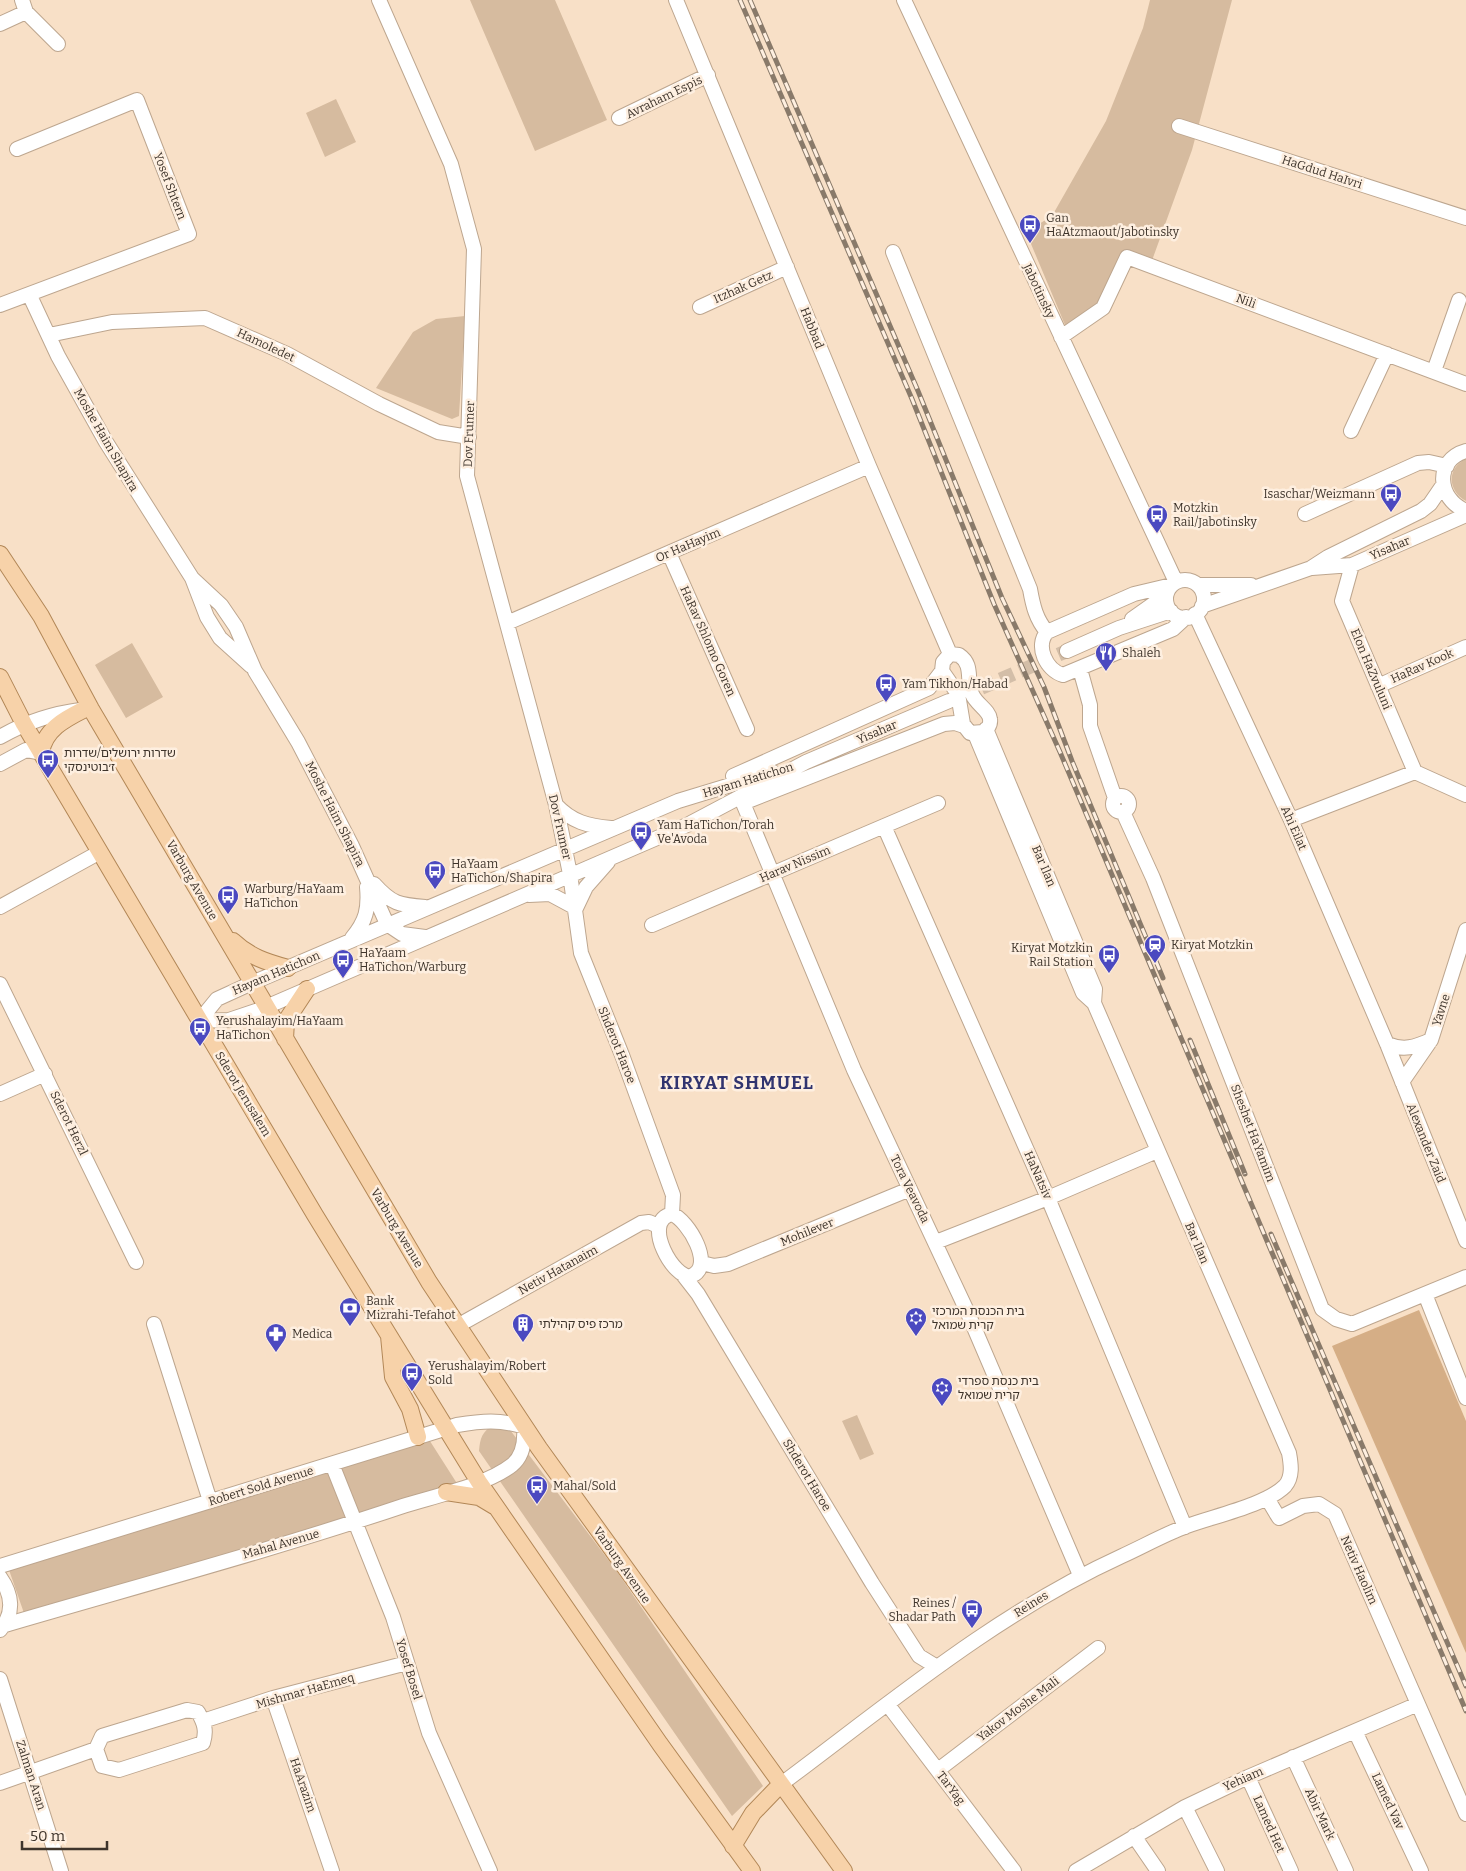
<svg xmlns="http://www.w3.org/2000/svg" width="1466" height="1871" font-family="Bitter,'Noto Sans Hebrew',serif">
	<rect width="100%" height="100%" fill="#f8e0c7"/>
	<!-- green -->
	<path fill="#d6bb9f" d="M470 0H555L607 120 535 151Z
		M1150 0H1232L1192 150 1150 266 1127 257 1103 308 1068 332 1026 232 1052 216 1106 121 1143 28Z
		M336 99 356 142 325 157 306 113Z
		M465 316 459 416 452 419 376 388 413 332 436 319Z
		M1466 459V501C1448 492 1446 468 1466 459Z
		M132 643 163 697 126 718 95 665Z
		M857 1415 874 1454 860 1460 842 1421Z
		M493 1425 507 1426 616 1570 763 1786 732 1816 479 1451C480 1438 482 1432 493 1425Z
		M428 1438 458 1485 359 1517 340 1467Z
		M330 1471 351 1519 26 1619 8 1567Z"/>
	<!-- forest -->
	<path fill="#d5ae86" d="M1419 1310 1466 1421V1653L1332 1346Z"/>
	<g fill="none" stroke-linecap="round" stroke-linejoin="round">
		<!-- minor-tunnel -->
		<path stroke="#d3bea8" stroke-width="14" stroke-dasharray="14 7" stroke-linecap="butt" d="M962 696 1067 651"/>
		<!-- minor casing -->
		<g stroke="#bda68f" stroke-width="16">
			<path id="minor" d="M22 0 26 12
				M379 0 451 164 474 249 467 476 556 805 570 874 581 953 622 1055 673 1195 672 1214
				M676 0 869 466 950 654
				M904 0 1176 582
				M0 24 26 12 58 44
				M619 118 708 75
				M1179 126 1466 218
				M893 252 1030 589C1033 606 1036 619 1047 632
				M30 296 58 356 106 442 192 578 207 617 220 638 251 666
				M0 305 189 234 137 100 17 149
				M700 307 787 267
				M49 335 112 322 205 318 287 354 379 404 438 432 469 437
				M1061 337 1103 308 1127 257 1466 384
				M1434 371 1459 300
				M1351 431 1387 354
				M1466 451C1434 460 1437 499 1466 511
				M1305 514 1418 463 1429 462 1447 466
				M669 553 747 729
				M1352 565 1342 601 1415 772
				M1312 568 1352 565 1466 515
				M192 578 221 605 236 627 255 671 298 742 352 846 387 924 402 934 425 937
				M1166 599a19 19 0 1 1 38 0a19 19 0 1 1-38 0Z
				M1172 585 1134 594 1047 632C1035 646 1046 670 1063 675L1173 629 1186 617
				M1198 585H1251
				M1202 606 1311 568 1328 557 1421 511 1430 504 1443 485
				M1195 614 1291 820 1387 1044 1466 1241
				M1132 619 1166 595
				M507 623 869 466
				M1067 651 1119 628 1171 611
				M950 654 959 655C974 665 966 680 972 694 976 704 989 710 990 719 991 726 987 729 983 732L970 733 963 724 958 694 942 671 943 662Z
				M1080 669 1090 705V726L1115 798
				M1378 686 1466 647
				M986 729 1095 989 1094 1003
				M0 737C26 722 50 714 80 710
				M0 764 26 750 41 753
				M1415 772 1466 795
				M733 776 929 688 942 671
				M1113 804a8 8 0 1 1 16 0a8 8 0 1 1-16 0Z
				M748 801 944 724 955 723 964 726
				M743 803 854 1070 967 1311 1080 1575
				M556 805C572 822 588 826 611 828
				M1123 812 1153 878 1322 1309 1336 1319 1352 1324 1466 1277
				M1291 820 1415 772
				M884 826 1048 1198 1185 1527
				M374 884C392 904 399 905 425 907
				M529 895 550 894 576 908 586 887 608 862
				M0 907 100 852
				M652 925 938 803
				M352 938C366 921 369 909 367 887
				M0 984 136 1262
				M199 1021 229 1020 259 1010 687 825 806 762 949 701
				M199 1021 217 999 252 983 678 801 773 772
				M1387 1044C1404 1051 1415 1047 1431 1040
				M1402 1082 1431 1040 1466 930
				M0 1094 45 1074
				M672 1214C688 1220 716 1267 691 1276 675 1281 640 1221 672 1214Z
				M936 1242 1048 1198 1157 1151
				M702 1263 714 1266 728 1264 910 1189
				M684 1276 698 1294 872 1583 919 1656 937 1667
				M1425 1294 1466 1398
				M154 1324 210 1501
				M459 1325 641 1223 649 1222 658 1226
				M332 1464 393 1617 429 1733 490 1871
				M1267 1498 1279 1518 1303 1506 1319 1504 1335 1514 1466 1814
				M0 1566 457 1425C481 1421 501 1419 524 1427 525 1440 523 1456 512 1465 487 1485 435 1496 403 1506 272 1550 138 1586 5 1625
				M0 1577C12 1594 15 1613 0 1630
				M0 1679 61 1871
				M273 1698 332 1871
				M888 1705 1014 1871
				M187 1710 198 1712C204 1723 207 1730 203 1743L119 1770 102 1766 96 1749 102 1736Z
				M203 1721 273 1698 407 1663
				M1355 1731 1421 1871
				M1293 1757 1346 1871
				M938 1770 1098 1648
				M1248 1777 1291 1871
				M0 1783 96 1749
				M780 1785C890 1703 997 1613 1122 1556 1144 1546 1165 1534 1187 1526 1214 1516 1266 1505 1285 1486 1293 1477 1291 1464 1289 1453L1094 1003 1083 993 975 734
				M1185 1807 1217 1871
				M1134 1836 1158 1871
				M1076 1871 1185 1807 1248 1777 1418 1704"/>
		</g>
		<!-- major casing -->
		<g stroke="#b28757" stroke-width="18">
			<path id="major" d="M0 554 41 616 91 709 429 1282 539 1448 844 1871
				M0 677 24 724 315 1215 479 1482 660 1744 752 1871
				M41 753C44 730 65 719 83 710
				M233 941C250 957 266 962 288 968
				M285 1039 286 1021 307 989
				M389 1336 393 1377 410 1409 418 1437
				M446 1492 479 1497 494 1506
				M733 1846 753 1813 780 1785"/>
		</g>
		<!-- minor -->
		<use href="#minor" stroke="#fff" stroke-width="14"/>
		<!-- major -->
		<use href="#major" stroke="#f7d2a9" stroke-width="16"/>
		<!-- rail casing -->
		<g stroke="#897a6a" stroke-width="5">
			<path id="rail" d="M740 0 912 399 994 604 1060 752 1466 1711
				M750 0 918 391 1002 598 1044 687 1072 761 1163 978
				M1190 1040 1245 1174
				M1271 1234 1466 1686"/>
		</g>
		<!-- rail -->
		<use href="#rail" stroke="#feefe0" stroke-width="3" stroke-dasharray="9" stroke-linecap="butt"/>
	</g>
	<!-- icons -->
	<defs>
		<g id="bus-pin" transform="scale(1.125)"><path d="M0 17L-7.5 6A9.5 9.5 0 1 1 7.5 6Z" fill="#4b49c0" stroke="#feefe0"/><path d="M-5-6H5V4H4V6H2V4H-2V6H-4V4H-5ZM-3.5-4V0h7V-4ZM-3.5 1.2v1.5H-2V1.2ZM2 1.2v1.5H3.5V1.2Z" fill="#fff"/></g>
		<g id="restaurant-pin" transform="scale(1.125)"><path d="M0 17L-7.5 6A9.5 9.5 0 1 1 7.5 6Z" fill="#4b49c0" stroke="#feefe0"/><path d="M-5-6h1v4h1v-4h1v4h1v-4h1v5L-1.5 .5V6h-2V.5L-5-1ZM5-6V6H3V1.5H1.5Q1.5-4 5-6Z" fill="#fff"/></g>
		<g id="station-pin" transform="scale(1.125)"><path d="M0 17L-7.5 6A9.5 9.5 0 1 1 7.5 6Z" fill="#4b49c0" stroke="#feefe0"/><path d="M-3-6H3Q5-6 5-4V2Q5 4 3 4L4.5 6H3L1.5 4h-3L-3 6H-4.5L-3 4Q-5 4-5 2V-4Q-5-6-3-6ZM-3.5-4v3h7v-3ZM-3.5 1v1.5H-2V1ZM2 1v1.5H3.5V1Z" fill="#fff"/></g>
		<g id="bank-pin" transform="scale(1.125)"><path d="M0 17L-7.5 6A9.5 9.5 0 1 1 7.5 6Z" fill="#4b49c0" stroke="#feefe0"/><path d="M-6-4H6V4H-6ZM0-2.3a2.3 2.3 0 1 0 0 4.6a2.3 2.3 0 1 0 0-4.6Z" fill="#fff"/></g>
		<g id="synagogue-pin" transform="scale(1.125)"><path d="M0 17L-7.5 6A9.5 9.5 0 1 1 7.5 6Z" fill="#4b49c0" stroke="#feefe0"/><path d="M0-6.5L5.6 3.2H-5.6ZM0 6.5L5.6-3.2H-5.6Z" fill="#fff"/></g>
		<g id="building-pin" transform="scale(1.125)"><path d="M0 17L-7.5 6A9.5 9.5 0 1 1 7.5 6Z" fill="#4b49c0" stroke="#feefe0"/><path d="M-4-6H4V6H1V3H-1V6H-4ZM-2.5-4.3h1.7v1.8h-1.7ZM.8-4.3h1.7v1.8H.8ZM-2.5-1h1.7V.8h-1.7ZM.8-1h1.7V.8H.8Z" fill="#fff"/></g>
		<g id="pharmacy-pin" transform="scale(1.125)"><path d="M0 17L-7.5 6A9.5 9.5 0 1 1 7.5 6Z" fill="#4b49c0" stroke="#feefe0"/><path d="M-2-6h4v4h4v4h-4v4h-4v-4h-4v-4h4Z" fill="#fff"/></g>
	</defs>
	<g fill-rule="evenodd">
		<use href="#bus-pin" x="1030" y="225"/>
		<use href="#bus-pin" x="1391" y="494"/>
		<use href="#bus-pin" x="1157" y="515"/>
		<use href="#restaurant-pin" x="1106" y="653"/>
		<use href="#bus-pin" x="886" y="684"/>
		<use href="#bus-pin" x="48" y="760"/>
		<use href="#bus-pin" x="641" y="832"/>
		<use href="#bus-pin" x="435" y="871"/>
		<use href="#bus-pin" x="228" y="896"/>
		<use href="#station-pin" x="1155" y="945"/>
		<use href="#bus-pin" x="1109" y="955"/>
		<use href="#bus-pin" x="343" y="960"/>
		<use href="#bus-pin" x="200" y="1028"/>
		<use href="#bank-pin" x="350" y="1308"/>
		<use href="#synagogue-pin" x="916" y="1318"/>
		<use href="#building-pin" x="523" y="1324"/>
		<use href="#pharmacy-pin" x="276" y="1334"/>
		<use href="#bus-pin" x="412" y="1373"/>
		<use href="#synagogue-pin" x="942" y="1388"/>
		<use href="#bus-pin" x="537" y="1486"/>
		<use href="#bus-pin" x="972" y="1610"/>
	</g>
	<g text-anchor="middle" stroke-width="5" stroke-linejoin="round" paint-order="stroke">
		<!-- street labels -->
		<g font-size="12" fill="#3e342b" stroke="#feefe0">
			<text transform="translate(664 97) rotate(-26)" y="4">Avraham Espis</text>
			<text transform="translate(1322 172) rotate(18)" y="4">HaGdud HaIvri</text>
			<text transform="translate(170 186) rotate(69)" y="4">Yosef Shtern</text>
			<text transform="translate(743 287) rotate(-24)" y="4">Itzhak Getz</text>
			<text transform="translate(1039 291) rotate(65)" y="4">Jabotinsky</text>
			<text transform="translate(1246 301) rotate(20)" y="4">Nili</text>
			<text transform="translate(812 328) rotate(68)" y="4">Habbad</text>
			<text transform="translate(266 345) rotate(25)" y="4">Hamoledet</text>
			<text transform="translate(469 434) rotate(-88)" y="4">Dov Frumer</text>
			<text transform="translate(106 440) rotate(60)" y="4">Moshe Haim Shapira</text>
			<text transform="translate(688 545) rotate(-23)" y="4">Or HaHayim</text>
			<text transform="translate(1390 548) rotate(-23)" y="4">Yisahar</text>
			<text transform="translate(708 641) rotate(66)" y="4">HaRav Shlomo Goren</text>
			<text transform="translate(1422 666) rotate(-24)" y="4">HaRav Kook</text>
			<text transform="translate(1371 669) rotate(67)" y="4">Elon HaZvuluni</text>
			<text transform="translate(877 732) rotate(-23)" y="4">Yisahar</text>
			<text transform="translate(748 780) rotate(-17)" y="4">Hayam Hatichon</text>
			<text transform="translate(335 814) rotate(63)" y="4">Moshe Haim Shapira</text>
			<text transform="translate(560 827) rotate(77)" y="4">Dov Frumer</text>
			<text transform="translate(1294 828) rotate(66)" y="4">Ahi Eilat</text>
			<text transform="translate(795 864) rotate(-23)" y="4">Harav Nissim</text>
			<text transform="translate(1044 866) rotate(67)" y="4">Bar Ilan</text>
			<text transform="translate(192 880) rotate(60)" y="4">Varburg Avenue</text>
			<text transform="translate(276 973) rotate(-23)" y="4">Hayam Hatichon</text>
			<text transform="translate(1441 1010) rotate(-72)" y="4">Yavne</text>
			<text transform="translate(617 1045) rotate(68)" y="4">Shderot Haroe</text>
			<text transform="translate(243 1094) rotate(59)" y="4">Sderot Jerusalem</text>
			<text transform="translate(69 1123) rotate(64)" y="4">Sderot Herzl</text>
			<text transform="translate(1253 1133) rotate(69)" y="4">Sheshet HaYamim</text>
			<text transform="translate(1426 1143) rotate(68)" y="4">Alexander Zaid</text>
			<text transform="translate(1038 1175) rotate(66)" y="4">HaNatsiv</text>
			<text transform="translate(910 1189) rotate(64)" y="4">Tora Veavoda</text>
			<text transform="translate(397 1228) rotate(59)" y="4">Varburg Avenue</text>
			<text transform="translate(807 1232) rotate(-22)" y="4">Mohilever</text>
			<text transform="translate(1197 1243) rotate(67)" y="4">Bar Ilan</text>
			<text transform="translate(558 1270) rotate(-29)" y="4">Netiv Hatanaim</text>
			<text transform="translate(807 1475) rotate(59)" y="4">Shderot Haroe</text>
			<text transform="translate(261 1486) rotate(-17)" y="4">Robert Sold Avenue</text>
			<text transform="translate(281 1544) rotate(-16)" y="4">Mahal Avenue</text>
			<text transform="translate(622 1565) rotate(55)" y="4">Varburg Avenue</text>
			<text transform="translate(1359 1570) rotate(66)" y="4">Netiv Haolim</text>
			<text transform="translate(1031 1604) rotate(-32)" y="4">Reines</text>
			<text transform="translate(409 1669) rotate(73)" y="4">Yosef Bosel</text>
			<text transform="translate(305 1691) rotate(-16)" y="4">Mishmar HaEmeq</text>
			<text transform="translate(1018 1709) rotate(-37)" y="4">Yakov Moshe Mali</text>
			<text transform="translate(31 1775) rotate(72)" y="4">Zalman Aran</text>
			<text transform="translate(1243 1779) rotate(-24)" y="4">Yehiam</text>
			<text transform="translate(303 1785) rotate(71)" y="4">HaArazim</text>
			<text transform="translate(951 1788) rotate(53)" y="4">TarYag</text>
			<text transform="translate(1388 1801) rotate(65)" y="4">Lamed Vav</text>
			<text transform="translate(1320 1814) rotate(65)" y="4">Abir Mark</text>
			<text transform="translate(1269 1824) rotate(66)" y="4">Lamed Het</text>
		</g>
		<!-- poi labels -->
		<g font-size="12" fill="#3e342b" stroke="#feefe0" text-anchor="start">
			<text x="1046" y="222">Gan<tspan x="1046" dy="14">HaAtzmaout/Jabotinsky</tspan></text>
			<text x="1375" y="498" text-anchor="end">Isaschar/Weizmann</text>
			<text x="1173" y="512">Motzkin<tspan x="1173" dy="14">Rail/Jabotinsky</tspan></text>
			<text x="1122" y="657">Shaleh</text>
			<text x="902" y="688">Yam Tikhon/Habad</text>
			<text x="64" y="757">שדרות ירושלים/שדרות<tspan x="64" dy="14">ז׳בוטינסקי</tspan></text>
			<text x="657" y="829">Yam HaTichon/Torah<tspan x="657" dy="14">Ve'Avoda</tspan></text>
			<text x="451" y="868">HaYaam<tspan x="451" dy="14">HaTichon/Shapira</tspan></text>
			<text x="244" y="893">Warburg/HaYaam<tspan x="244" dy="14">HaTichon</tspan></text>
			<text x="1171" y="949">Kiryat Motzkin</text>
			<text x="1093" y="952" text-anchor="end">Kiryat Motzkin<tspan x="1093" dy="14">Rail Station</tspan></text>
			<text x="359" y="957">HaYaam<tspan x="359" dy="14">HaTichon/Warburg</tspan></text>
			<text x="216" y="1025">Yerushalayim/HaYaam<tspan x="216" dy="14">HaTichon</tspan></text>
			<text x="366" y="1305">Bank<tspan x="366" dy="14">Mizrahi-Tefahot</tspan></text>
			<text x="932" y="1315">בית הכנסת המרכזי<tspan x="932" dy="14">קרית שמואל</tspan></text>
			<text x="539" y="1328">מרכז פיס קהילתי</text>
			<text x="292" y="1338">Medica</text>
			<text x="428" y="1370">Yerushalayim/Robert<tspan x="428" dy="14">Sold</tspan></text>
			<text x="958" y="1385">בית כנסת ספרדי<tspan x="958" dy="14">קרית שמואל</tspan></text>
			<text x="553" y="1490">Mahal/Sold</text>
			<text x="956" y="1607" text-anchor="end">Reines /<tspan x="956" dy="14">Shadar Path</tspan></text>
		</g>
		<!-- district labels -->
		<g font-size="18" font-weight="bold" letter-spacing="1" fill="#31346f" stroke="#feefe0">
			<text x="737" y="1089">KIRYAT SHMUEL</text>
		</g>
	</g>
	<!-- scale -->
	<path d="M22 1841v8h85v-8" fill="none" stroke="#3e342b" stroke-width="2.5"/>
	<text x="30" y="1841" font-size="15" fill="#3e342b" stroke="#feefe0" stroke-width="4" paint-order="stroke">50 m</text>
</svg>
